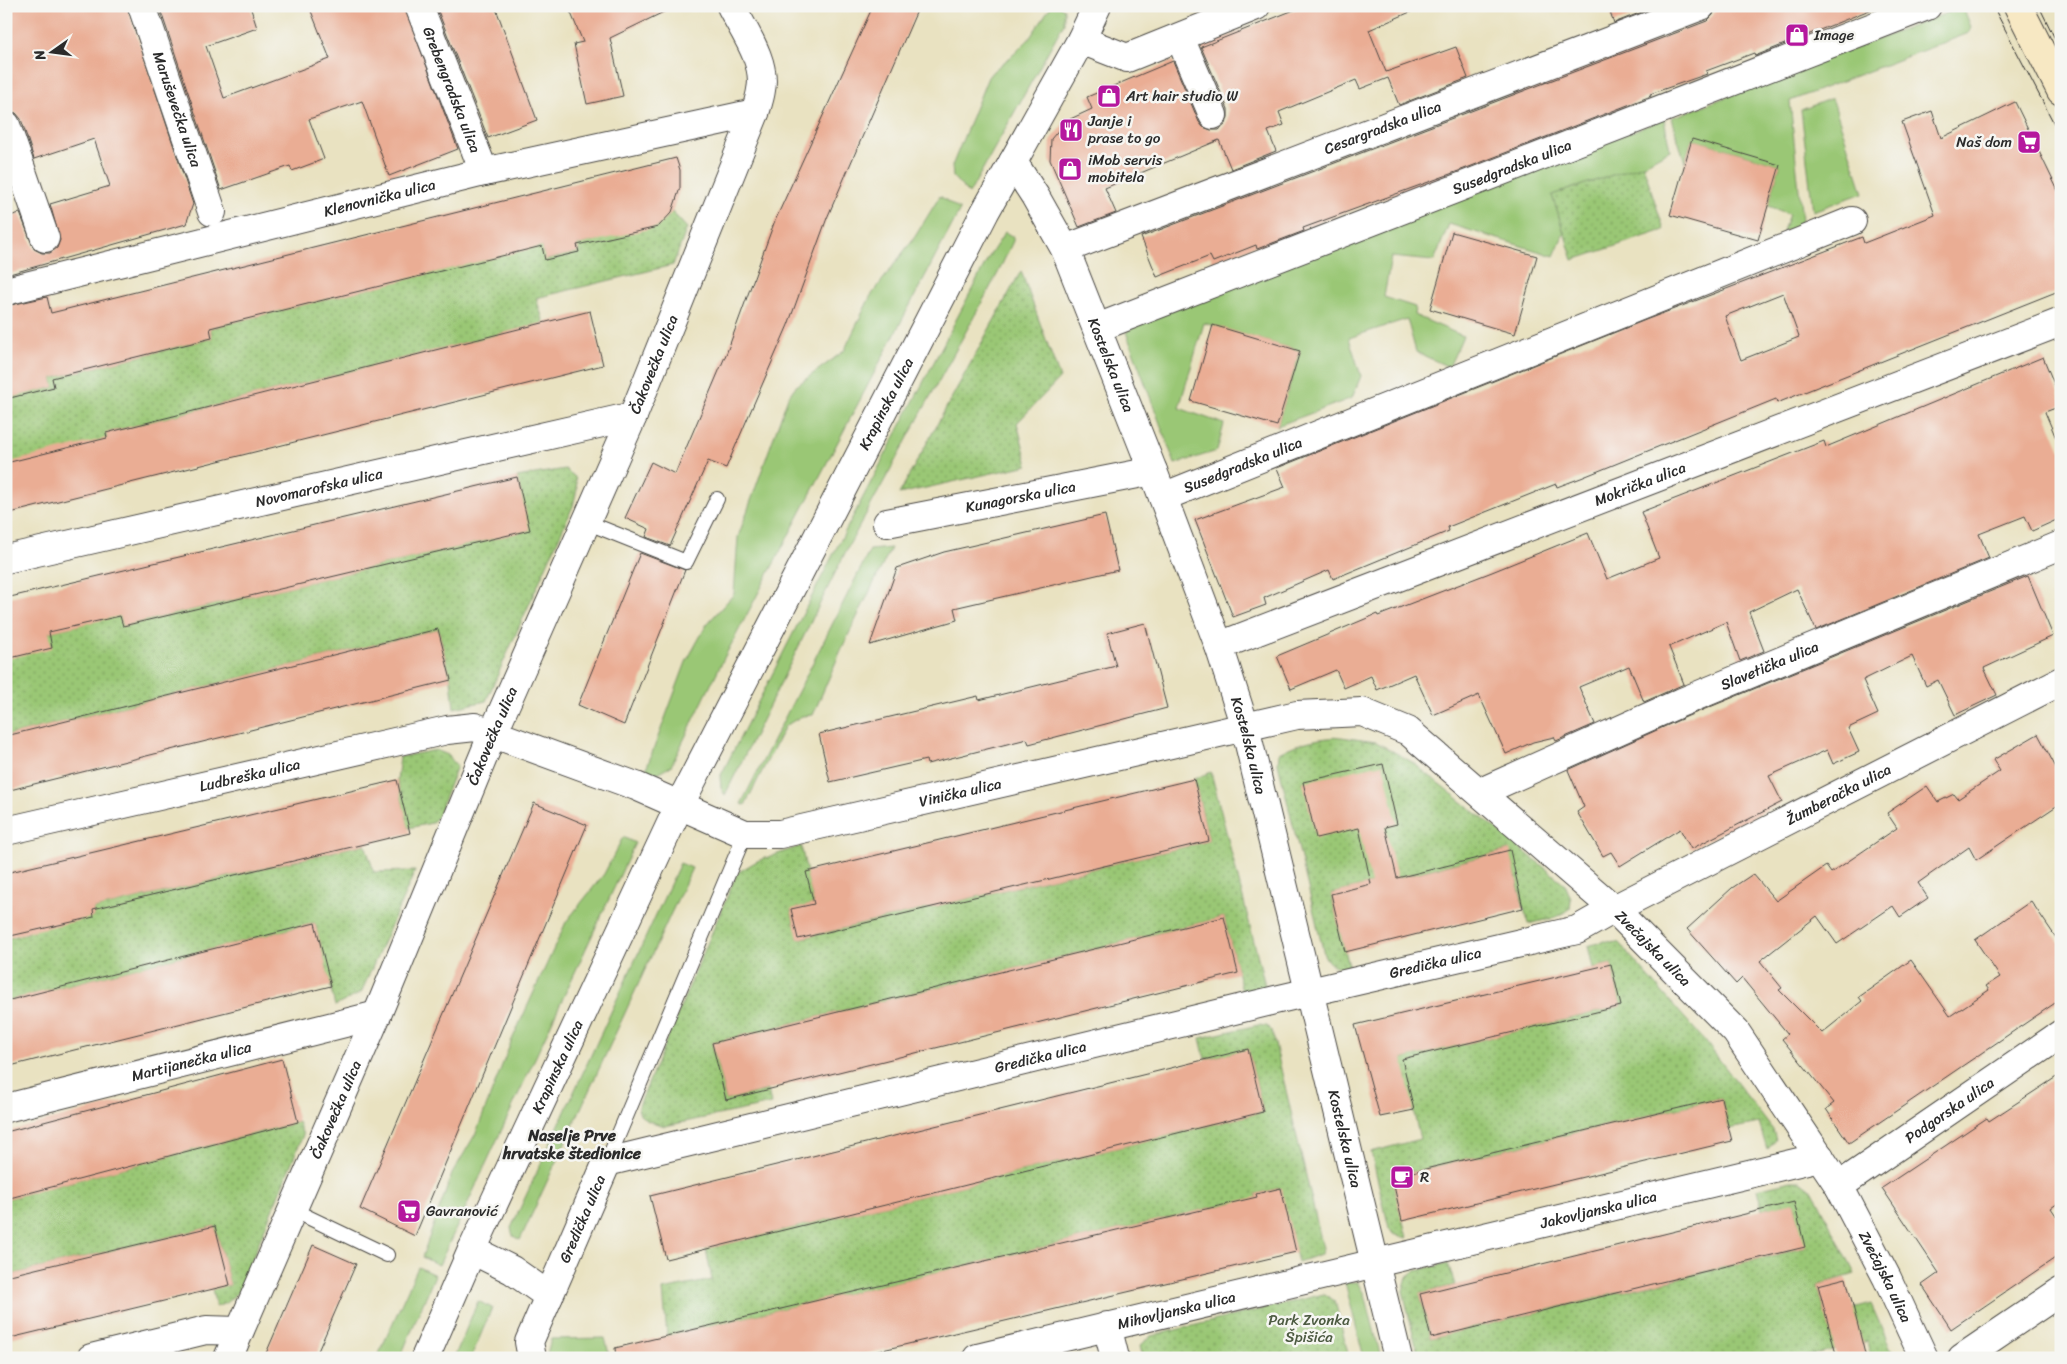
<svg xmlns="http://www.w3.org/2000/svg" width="2067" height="1364" font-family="Sriracha,sans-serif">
	<defs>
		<pattern id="park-dots" width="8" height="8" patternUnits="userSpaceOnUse" patternTransform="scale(1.25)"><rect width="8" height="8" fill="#9ac775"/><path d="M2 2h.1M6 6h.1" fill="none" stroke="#7ea260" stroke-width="1.8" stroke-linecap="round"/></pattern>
	</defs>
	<rect width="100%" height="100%" fill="#f6f6f2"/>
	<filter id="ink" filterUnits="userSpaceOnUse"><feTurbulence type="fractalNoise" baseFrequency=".02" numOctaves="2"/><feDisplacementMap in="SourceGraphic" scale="10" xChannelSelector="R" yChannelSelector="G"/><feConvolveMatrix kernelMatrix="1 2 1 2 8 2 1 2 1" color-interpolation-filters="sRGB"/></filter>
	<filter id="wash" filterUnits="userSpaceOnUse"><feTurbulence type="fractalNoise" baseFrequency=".0096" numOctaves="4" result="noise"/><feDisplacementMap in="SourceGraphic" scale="20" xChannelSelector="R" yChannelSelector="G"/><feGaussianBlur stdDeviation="1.12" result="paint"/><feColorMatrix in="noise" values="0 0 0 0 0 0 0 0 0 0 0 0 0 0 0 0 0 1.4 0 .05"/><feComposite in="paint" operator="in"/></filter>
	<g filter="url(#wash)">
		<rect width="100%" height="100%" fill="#e9e2c1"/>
		<!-- grass -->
		<path fill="#9ac775" stroke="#627950" d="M1051 6H1059L1064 9V23L969 194 953 177 952 166 988 77 993 71 1014 54 1029 39Z
			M1963 7 1971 27 1969 33 1790 101 1802 220 1799 229 1783 231 1789 214 1768 206 1780 165 1692 139 1685 162 1671 118Z
			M1832 98 1863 193 1813 211 1801 110Z
			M1664 119 1670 150 1643 165 1552 195 1564 233 1554 256 1449 224 1434 261 1391 257 1384 297 1415 307 1414 315 1463 336 1449 367 1416 352 1407 319 1349 338 1361 376 1352 398 1277 426 1300 351 1204 323 1179 408 1224 424 1217 451 1175 464 1126 332 1139 323Z
			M940 196 960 210 723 660 671 766C661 772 656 775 645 772L686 662 707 624 734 594 738 537 788 397 795 387 844 351 870 297 916 235Z
			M1005 232 1013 237V241L998 273 848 547 725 795 721 788 720 777 837 547 990 255Z
			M891 548 841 650 813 715 802 716 785 726 745 805 741 804 870 550Z
			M623 837 635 843 439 1265 422 1257 452 1174 476 1133 511 1042 566 922 604 874Z
			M680 863 692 868 520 1240 513 1236 511 1228Z
			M418 1267 435 1275 400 1358H377Z
			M1345 1282H1358L1365 1294 1381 1358H1364Z
			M478 1301 492 1308 471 1358H454Z
			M605 1338 610 1358H546L551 1339Z"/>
		<!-- park -->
		<path fill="url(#park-dots)" stroke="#627950" d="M1643 165 1664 230 1573 260 1552 195Z
			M672 212 687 228 673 265 536 298 544 323 106 433 110 451 9 473 6 460V387L17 396 54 387 52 378 212 338 210 328 542 245 546 260 579 252 577 245 608 237Z
			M1021 271 1060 378 1017 423 1028 465 899 494Z
			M565 469 575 477 577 489 573 506 486 701 454 708 451 680 438 629 6 736V659L49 632 120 615 123 626 529 530 517 477Z
			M1341 737 1376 742 1412 762 1565 884 1571 899 1570 909 1554 918 1528 924 1509 850 1331 894 1349 966C1338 968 1328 966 1324 954L1278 763 1279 753C1298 742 1319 738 1341 737Z
			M436 750 448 755 457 766 437 817 432 823 408 828 397 780 400 757Z
			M1211 772 1266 989 1243 995 1224 917 712 1043 726 1100 768 1090 771 1104 665 1126 648 1121 640 1115 638 1108 737 873 757 861 801 846 814 904 791 910 799 939 1209 841 1194 779Z
			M365 844 374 872 415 871 361 993 335 1006 315 923 6 1001V939L28 933 25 918 94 917 93 909Z
			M1605 941 1619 943 1705 1041 1773 1130 1776 1140 1767 1150 1759 1123 1729 1129 1721 1098 1392 1177 1407 1238 1393 1234 1389 1228 1371 1152 1420 1139 1401 1059 1621 1006 1611 964 1593 968 1588 946Z
			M1258 1025 1267 1026 1272 1031 1323 1248 1321 1254 1298 1262 1280 1188 1256 1194 1260 1212 1232 1203 667 1336 663 1290 712 1280 706 1249 1263 1112 1248 1050 1205 1059 1200 1038Z
			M298 1122 303 1135 239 1291 226 1303 216 1307 212 1289 230 1285 215 1226 6 1276V1199Z
			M1791 1181H1800L1813 1191 1855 1274 1818 1285 1826 1316 1871 1304 1895 1358H1871L1867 1341 1800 1358H1419L1403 1291 1407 1277 1416 1271 1448 1263 1455 1285 1420 1294 1431 1338 1804 1248 1794 1203 1762 1210 1757 1189Z
			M1324 1294 1335 1301 1349 1358H1143L1140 1346 1151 1336Z"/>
		<g id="blocks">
			<!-- building -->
			<path fill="#eaad94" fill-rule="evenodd" d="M6 6H127L193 204 186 224 6 275V217L20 213 34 249 42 253H50L57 248 60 240 50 204 110 186 94 139 34 159 21 119 16 113 6 110Z
				M159 6H250L257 28 206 46 224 98 330 59 309 6H404L458 149 389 176 362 101 309 119 324 159 292 171 290 166 221 190Z
				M436 6H495L537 120 488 138Z
				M568 6H676L610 38 623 96 587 104 574 44 583 42Z
				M873 6H919L827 218 788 325 726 468 708 461 670 546 646 537 649 529 625 518 651 462 675 474 727 352 774 223Z
				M1304 6H1424L1369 30 1386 72 1456 47 1468 78 1399 105 1388 78 1360 89 1356 80 1279 112 1284 125 1268 131 1276 151 1231 169 1219 140 1105 188 1116 213 1079 227 1050 160 1051 139 1066 121 1092 109 1087 97 1173 61 1199 122 1203 127 1211 130H1219L1226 124 1228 117V109L1201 47Z
				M1608 6H1657L1614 23Z
				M1716 6H1871L1872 9 1755 56 1754 53 1706 71 1707 74 1650 94 1651 96 1464 169 1303 228 1304 231 1257 249 1256 245 1213 262 1210 256 1157 277 1141 237 1707 21 1713 15Z
				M2015 102 2061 197V290L1777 403 1776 399 1581 478 1557 487 1556 484 1448 527 1449 531 1333 579 1329 570 1264 598 1266 605 1233 617 1195 520 1285 487 1277 468 1648 319 1862 237 1864 243 1935 215 1902 122 1932 111 1941 138ZM1783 293 1799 337 1741 360 1725 316Z
				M1692 139 1780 165 1758 240 1670 215Z
				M676 158 680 170V188L672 212 658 227 577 245 579 252 545 260 542 246 210 328 212 338 52 378 54 387 6 399V306L47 297 51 313Z
				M1452 232 1537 256 1515 334 1430 309Z
				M590 311 603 365 6 514V463L107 438 106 433Z
				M1213 325 1300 351 1277 426 1191 401Z
				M2043 357 2061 401V406L2045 412 2061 450V518L2032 531 2025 516 1979 534 1989 558 1816 630 1797 589 1749 612 1764 651 1740 661 1726 622 1669 647 1684 684 1644 702 1629 666 1579 687 1595 724 1556 741 1554 737 1533 742 1506 754 1479 695 1433 715 1414 674 1377 690 1371 676 1344 688 1336 670 1291 689 1277 656 1377 614 1378 616 1492 572 1588 533 1607 579 1659 558 1641 512 1824 441 1826 447Z
				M517 477 530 530 123 626 120 616 49 632 52 648 6 659V598Z
				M1105 515 1118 570 954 608 957 620 870 645 897 568 944 552Z
				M640 553 685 570 624 725 578 705Z
				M2028 576 2053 636 1984 668 1997 695 1955 715 1938 680 1926 686 1912 656 1863 680 1878 714 1848 728 1859 752 1833 764 1827 750 1769 776 1782 802 1691 849 1680 829 1620 866 1611 852 1603 856 1577 812 1584 807 1568 770 1688 716Z
				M1145 623 1167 708 1029 744 1027 739 927 764 926 760 830 782 819 734 978 696 979 700 1116 666 1107 633Z
				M438 629 451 680 6 791V736Z
				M2038 734 2061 777V803L1976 860 1969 847 1918 883 1928 898 1900 917 1893 906 1837 944 1817 916 1760 961 1782 988 1779 990 1822 1033 1862 1001 1859 997 1911 960 1950 1016 1989 990 1986 986 2000 977 1975 940 2031 901 2061 945V999L1849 1143 1826 1109 1834 1103 1782 1039 1788 1034 1742 978 1736 984 1687 929 1732 888 1753 874 1776 901 1826 866 1831 873 1897 828 1887 813 1927 786 1938 802 1954 794 1958 799 2000 771 1993 760Z
				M1383 764 1397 824 1385 827 1397 878 1510 850 1523 908 1345 952 1331 894 1371 884 1359 828 1316 838 1303 782Z
				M1194 779 1209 841 798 939 791 909 814 904 806 872Z
				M397 780 410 833 93 909 94 917 6 937V873Z
				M534 803 587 825 415 1236 360 1209Z
				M1224 917 1238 973 726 1100 712 1043Z
				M315 923 331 986 6 1067V1001Z
				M1611 964 1621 1006 1402 1059 1414 1110 1380 1117 1355 1025Z
				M1248 1049 1263 1112 666 1259 650 1196Z
				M282 1059 298 1122 6 1199V1132Z
				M2061 1074V1201L2051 1208 2061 1223V1254L1951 1329 1922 1285 1939 1273 1882 1188 1987 1118 1989 1121Z
				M1721 1098 1732 1141 1402 1221 1392 1177Z
				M1281 1188 1296 1252 849 1358H616L615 1348 1257 1197 1256 1194Z
				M1794 1202 1805 1247 1431 1338 1420 1294Z
				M215 1226 230 1285 6 1339V1276Z
				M313 1245 356 1264 315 1358H264Z
				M1846 1278 1866 1358H1837L1818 1285Z"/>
		</g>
	</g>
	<g filter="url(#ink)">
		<use href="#blocks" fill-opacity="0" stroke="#484642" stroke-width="1"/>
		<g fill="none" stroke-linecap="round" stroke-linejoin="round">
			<!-- service casing -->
			<g stroke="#484642" stroke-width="16">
				<path id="service" d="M586 522 686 562 717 499
					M607 1162 745 834
					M293 1210 387 1255"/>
			</g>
			<!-- minor casing -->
			<g stroke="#484642" stroke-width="30">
				<g id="minor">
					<path id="s1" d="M142 6 212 212"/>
					<path id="s2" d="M419 6 484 172"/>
					<path d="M1180 38 1213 115"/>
					<path d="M1081 40 1127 58 1256 6"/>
					<path d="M6 125 45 238"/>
					<path id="s3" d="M1013 162 1035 196 1065 249 1153 471 1219 646 1245 727 1398 1358"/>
					<path id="s4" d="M1065 249 1701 6"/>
					<path id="s5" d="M6 291 484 172 755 113"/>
					<path id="s6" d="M1097 328 1927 6"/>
					<path id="s7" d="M1163 497 1852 221"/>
					<path id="s8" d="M887 523 1153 471"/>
					<path id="s9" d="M6 559 633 416"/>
					<path id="s10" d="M1219 646 2061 322"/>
					<path id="s11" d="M1481 792 1682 702 2061 545"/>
					<path id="s12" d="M6 831 447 730 475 727 636 786 745 834H780L1297 715 1362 712 1408 731 1614 909 1736 1032 1839 1186 1887 1278 1924 1358"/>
					<path id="s13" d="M6 1108 377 1015"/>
					<path id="s14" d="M1839 1186 2061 1034"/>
					<path d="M472 1250 512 1270 549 1296 529 1342 532 1358"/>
					<path id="s15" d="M549 1296 607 1162 1275 1000 1577 930 1614 909 2061 681"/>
					<path d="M1107 1326 1115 1358"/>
					<path d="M91 1358 206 1330 239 1331"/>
					<path id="s16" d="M228 1358 377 1015 493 733 633 416 755 113C757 106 760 98 761 90 767 62 743 30 731 6"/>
					<path id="s17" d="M977 1358 1820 1157"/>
					<path d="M1962 1358 2061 1291"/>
				</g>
			</g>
			<!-- tertiary casing -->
			<g stroke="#484642" stroke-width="30">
				<g id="tertiary">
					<path id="s18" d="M425 1358 472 1250 680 804 985 212 1081 40 1097 6"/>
				</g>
			</g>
			<!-- secondary casing -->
			<g stroke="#484642" stroke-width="30">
				<path id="secondary" d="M2018 6 2061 91"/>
			</g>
			<!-- service -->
			<use href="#service" stroke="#fff" stroke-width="14"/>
			<!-- minor -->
			<use href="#minor" stroke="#fff" stroke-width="28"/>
			<!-- tertiary -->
			<use href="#tertiary" stroke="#fff" stroke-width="28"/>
			<!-- secondary -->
			<use href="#secondary" stroke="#f7e8c3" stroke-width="28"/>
			<!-- tram -->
			<path stroke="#2b2b2b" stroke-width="1" d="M1993 6 2061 137
				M2039 6 2061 51"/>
		</g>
	</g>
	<!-- icons -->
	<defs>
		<g id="shop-square" transform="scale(1.25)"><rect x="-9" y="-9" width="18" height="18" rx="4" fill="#b5179e" stroke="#f6f6f2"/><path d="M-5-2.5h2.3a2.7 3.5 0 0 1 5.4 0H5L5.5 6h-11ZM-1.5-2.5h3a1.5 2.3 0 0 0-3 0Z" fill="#fff"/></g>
		<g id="restaurant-square" transform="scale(1.25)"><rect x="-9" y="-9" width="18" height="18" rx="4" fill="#b5179e" stroke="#f6f6f2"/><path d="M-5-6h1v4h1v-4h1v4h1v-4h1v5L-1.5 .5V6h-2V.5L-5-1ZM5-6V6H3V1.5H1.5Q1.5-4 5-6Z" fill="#fff"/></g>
		<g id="supermarket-square" transform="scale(1.25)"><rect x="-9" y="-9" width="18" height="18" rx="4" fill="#b5179e" stroke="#f6f6f2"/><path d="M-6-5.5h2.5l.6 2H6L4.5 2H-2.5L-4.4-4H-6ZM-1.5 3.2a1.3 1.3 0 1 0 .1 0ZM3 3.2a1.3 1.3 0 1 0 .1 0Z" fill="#fff"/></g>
		<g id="cafe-square" transform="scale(1.25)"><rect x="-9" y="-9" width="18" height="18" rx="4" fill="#b5179e" stroke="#f6f6f2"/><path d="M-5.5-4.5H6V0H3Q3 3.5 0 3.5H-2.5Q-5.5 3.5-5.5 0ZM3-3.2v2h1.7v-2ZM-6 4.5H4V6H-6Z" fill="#fff"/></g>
	</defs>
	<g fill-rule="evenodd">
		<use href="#shop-square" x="1797" y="35"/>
		<use href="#shop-square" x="1109" y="96"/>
		<use href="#restaurant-square" x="1071" y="130"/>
		<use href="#supermarket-square" x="2029" y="142"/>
		<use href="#shop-square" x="1070" y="169"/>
		<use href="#cafe-square" x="1402" y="1177"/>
		<use href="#supermarket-square" x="409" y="1211"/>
	</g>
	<g text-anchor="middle" stroke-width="5" stroke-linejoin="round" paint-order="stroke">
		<!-- poi labels -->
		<g font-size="15" fill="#2b2b2b" stroke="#f6f6f2" text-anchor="start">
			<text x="1814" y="40">Image</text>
			<text x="1126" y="101">Art hair studio W</text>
			<text x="1088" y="126">Janje i<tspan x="1088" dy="17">prase to go</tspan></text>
			<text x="2012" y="147" text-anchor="end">Naš dom</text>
			<text x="1088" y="165">iMob servis<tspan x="1088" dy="17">mobitela</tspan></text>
			<text x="1420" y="1182">R</text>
			<text x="426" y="1216">Gavranović</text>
		</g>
		<!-- street labels -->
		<g font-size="15" fill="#2b2b2b" stroke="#f6f6f2">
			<text dy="5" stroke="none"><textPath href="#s2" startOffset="90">Grebengradska ulica</textPath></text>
			<text dy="5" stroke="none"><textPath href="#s1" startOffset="109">Maruševečka ulica</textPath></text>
			<text dy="5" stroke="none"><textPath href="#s4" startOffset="340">Cesargradska ulica</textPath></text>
			<text dy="5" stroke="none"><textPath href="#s6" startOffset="445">Susedgradska ulica</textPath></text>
			<text dy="5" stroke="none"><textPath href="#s5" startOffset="385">Klenovnička ulica</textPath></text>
			<text dy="5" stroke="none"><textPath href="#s16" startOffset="1081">Čakovečka ulica</textPath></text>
			<text dy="5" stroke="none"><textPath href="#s3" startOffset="226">Kostelska ulica</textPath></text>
			<text dy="5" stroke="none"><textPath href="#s18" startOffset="1060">Krapinska ulica</textPath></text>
			<text dy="5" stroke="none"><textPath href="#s7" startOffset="86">Susedgradska ulica</textPath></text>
			<text dy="5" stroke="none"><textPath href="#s10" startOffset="451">Mokrička ulica</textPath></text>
			<text dy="5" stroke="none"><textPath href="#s9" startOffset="321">Novomarofska ulica</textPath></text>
			<text dy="5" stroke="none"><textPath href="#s8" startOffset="136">Kunagorska ulica</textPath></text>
			<text dy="5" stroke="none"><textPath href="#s11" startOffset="315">Slavetička ulica</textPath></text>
			<text dy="5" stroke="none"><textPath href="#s16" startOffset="676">Čakovečka ulica</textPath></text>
			<text dy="5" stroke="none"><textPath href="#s3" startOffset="631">Kostelska ulica</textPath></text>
			<text dy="5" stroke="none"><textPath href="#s12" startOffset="250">Ludbreška ulica</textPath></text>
			<text dy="5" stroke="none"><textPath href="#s12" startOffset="991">Vinička ulica</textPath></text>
			<text dy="5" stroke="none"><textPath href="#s15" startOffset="1438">Žumberačka ulica</textPath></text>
			<text dy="5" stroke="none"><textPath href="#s12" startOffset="1779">Zvečajska ulica</textPath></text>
			<text dy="5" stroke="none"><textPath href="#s15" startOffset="998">Gredička ulica</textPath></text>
			<text dy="5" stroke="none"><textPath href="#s15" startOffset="592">Gredička ulica</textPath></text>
			<text dy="5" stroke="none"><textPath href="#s13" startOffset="191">Martijanečka ulica</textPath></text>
			<text dy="5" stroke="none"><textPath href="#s18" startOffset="320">Krapinska ulica</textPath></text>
			<text dy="5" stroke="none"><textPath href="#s16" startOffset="271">Čakovečka ulica</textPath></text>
			<text dy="5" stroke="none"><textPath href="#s14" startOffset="134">Podgorska ulica</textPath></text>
			<text dy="5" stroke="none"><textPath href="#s3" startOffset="1036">Kostelska ulica</textPath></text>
			<text dy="5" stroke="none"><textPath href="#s17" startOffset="639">Jakovljanska ulica</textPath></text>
			<text dy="5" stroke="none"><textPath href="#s15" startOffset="84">Gredička ulica</textPath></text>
			<text dy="5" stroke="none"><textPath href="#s12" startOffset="2184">Zvečajska ulica</textPath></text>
			<text dy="5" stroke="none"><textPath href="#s17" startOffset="205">Mihovljanska ulica</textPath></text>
		</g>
		<!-- park labels -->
		<g font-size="15" fill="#4c5a41" stroke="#f6f6f2">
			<text x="1309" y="1325">Park Zvonka<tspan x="1309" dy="17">Špišića</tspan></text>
		</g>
		<!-- neighbourhood labels -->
		<g font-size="16" font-weight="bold" fill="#2b2b2b" stroke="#f6f6f2">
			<text x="572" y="1141">Naselje Prve<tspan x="572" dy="18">hrvatske štedionice</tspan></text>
		</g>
	</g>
	<!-- margin -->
	<rect width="2067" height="1364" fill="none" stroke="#f6f6f2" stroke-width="25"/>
	<!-- north arrow -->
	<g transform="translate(52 52) rotate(256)" stroke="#f6f6f2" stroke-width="4" paint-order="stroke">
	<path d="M0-4L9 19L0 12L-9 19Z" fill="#2b2b2b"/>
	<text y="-8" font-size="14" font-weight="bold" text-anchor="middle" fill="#2b2b2b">N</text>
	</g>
</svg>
